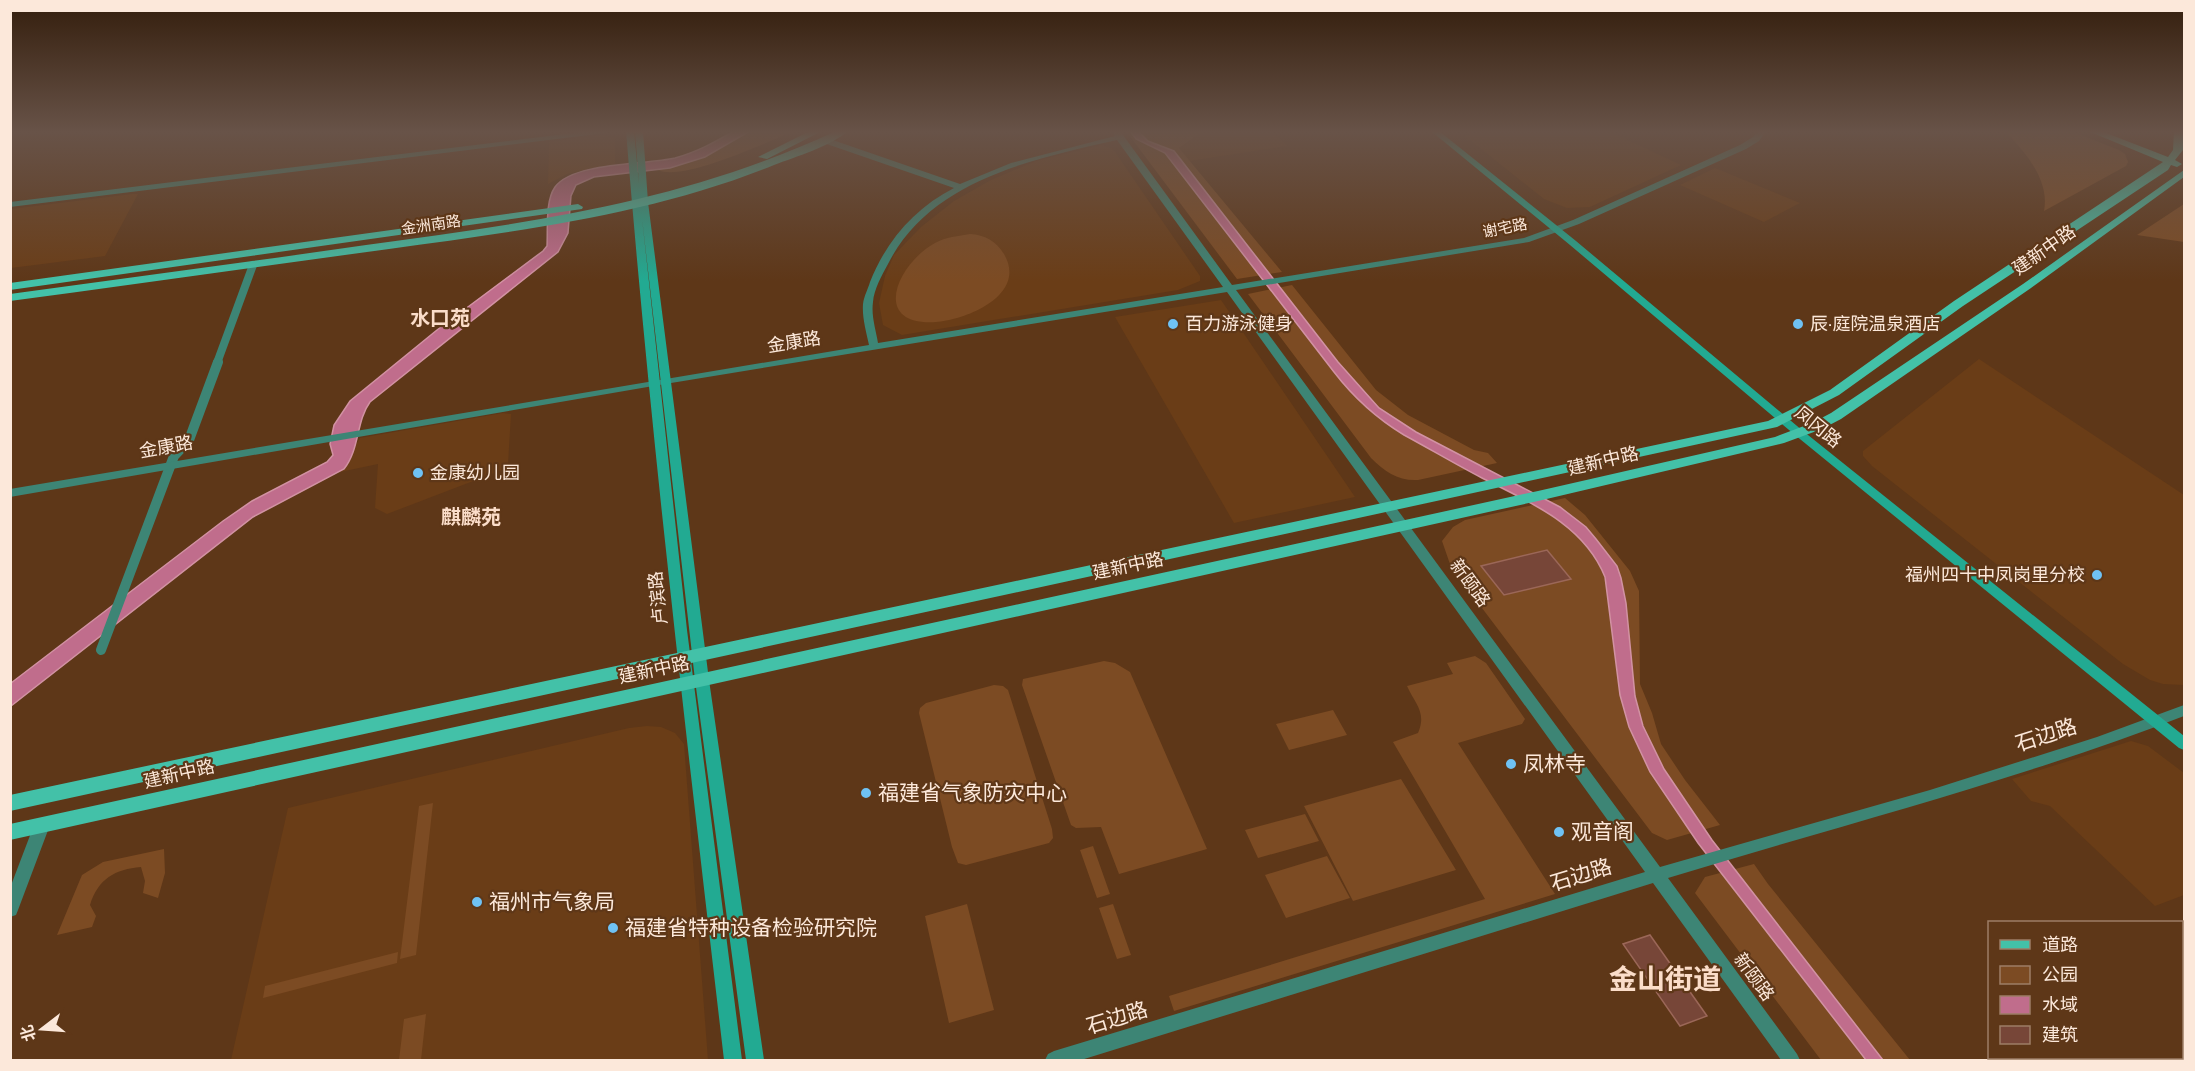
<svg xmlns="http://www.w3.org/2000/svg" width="2195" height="1071" font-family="Mulish,'Noto Sans SC',sans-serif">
	<rect width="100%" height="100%" fill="#5e3718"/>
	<!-- built -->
	<path fill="#6a3d17" d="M1203 131H1272L1287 146 1189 161 1179 148Z
		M1482 131H1608L1681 165 1590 207 1567 208 1544 199 1465 136Z
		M601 135 615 138V164L567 174 548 184 549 142Z
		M1102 145 1113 149 1200 276V281L1178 290 902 335 883 325 879 303 885 276 894 255 921 227 954 201 991 180 1036 161Z
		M1715 168 1800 203 1764 222 1680 185Z
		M132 194H138L105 256 11 268V209Z
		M1221 300 1355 497 1234 523 1115 317Z
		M1979 359 2184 495V685L2163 684 2150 680 2123 664 1872 466 1863 456V451Z
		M503 413 511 414 508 464 502 470 387 514 375 508 378 464 340 472 360 438Z
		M647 726 661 727 675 733 684 744 708 1060H231L288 808 629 728Z
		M2131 741 2148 746 2184 773V895L2155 906 2050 806 2031 801 2012 779Z"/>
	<!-- green -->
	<path fill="#7c4b23" d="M748 131H794C767 142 683 182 658 170L713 153Z
		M1126 131H1203L1179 148 1282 272 1237 279Z
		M2004 131H2071L2119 150 2125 154 2128 162 2126 166 2044 211C2050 180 2025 151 2004 131Z
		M2184 204V242L2137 235Z
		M970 234C985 235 996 241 1004 254 1028 295 966 320 936 322 869 326 898 263 935 243 946 237 958 236 970 234Z
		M1292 285 1376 390 1408 415 1474 450 1488 453 1497 463 1418 480C1398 481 1385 472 1371 458L1248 294Z
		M1565 498 1585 515 1630 571 1639 591 1640 684 1652 713 1661 744 1685 780 1720 825 1667 840 1652 833 1451 567 1442 541 1453 527 1465 520Z
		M1475 656 1486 663 1525 719 1522 724 1458 743 1555 894 1174 1011 1169 996 1485 899 1393 742 1418 733C1427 712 1415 704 1407 686L1453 674 1447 663Z
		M1104 661 1115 663 1130 672 1207 849 1119 874 1101 827 1076 828 1071 825 1022 685 1023 679Z
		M994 685 1003 686 1008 690 1052 829 1053 838 1049 843 966 865 958 863 952 847 919 713 920 708 926 703Z
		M1333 710 1347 735 1289 750 1276 724Z
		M1401 779 1456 870 1353 901 1304 806Z
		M433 803 416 955 400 959 419 806Z
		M1305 814 1319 841 1258 858 1245 830Z
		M1093 846 1110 894 1097 898 1080 850Z
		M164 849 165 873 158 898 143 893 145 881 141 867C115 869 98 879 90 905L96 916 92 927 57 935 82 875 103 862Z
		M1327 856 1350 898 1286 918 1265 875Z
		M1754 864 1768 884 1910 1060H1821L1695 893 1705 877Z
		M967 904 994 1010 949 1023 925 916Z
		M1113 904 1131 955 1117 959 1099 908Z
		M398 952 397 963 263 998 265 986Z
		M426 1014 421 1060H399L404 1019Z"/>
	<!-- water -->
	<path fill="#c06d8c" stroke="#d292a3" stroke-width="1.5" d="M734 131H750L705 157 670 168 594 177 576 185 571 196 568 233 558 252 370 402C356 421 360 449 344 469L253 517 11 706V683L223 521 252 501 327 462 333 455 330 444 334 425 350 401 437 330 543 251 547 246C548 229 545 201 555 187 573 162 645 165 675 158 697 152 715 142 734 131Z
		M1130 131H1138L1148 141 1174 151 1338 362 1379 408 1416 432 1560 507 1586 527 1596 539 1617 566 1621 578 1626 603 1635 696 1643 726 1664 769 1712 840 1883 1060H1866L1698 843 1650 772 1629 727 1620 695 1605 577C1584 524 1529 502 1482 478 1455 464 1430 449 1404 435 1376 418 1354 398 1334 372L1165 153 1136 139Z"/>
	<!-- building -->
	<path fill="#774638" stroke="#9b6758" stroke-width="1.5" d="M1547 550 1571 579 1504 595 1481 566Z
		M1650 935 1707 1016 1680 1026 1623 944Z"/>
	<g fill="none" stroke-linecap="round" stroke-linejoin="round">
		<!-- minor-far1 -->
		<path stroke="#3d8575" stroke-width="8" d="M217 363 253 265"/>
		<!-- minor -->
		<path stroke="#3d8575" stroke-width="10" d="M101 650 174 456 189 440 218 362"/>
		<!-- tertiary -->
		<path fill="#3d8575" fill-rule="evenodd" d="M589 131H609L605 133 10 207V202Z
			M1111 131H1119L1123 135 1232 285 1524 238 1573 220 1740 145 1753 137 1758 131H1766L1759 141 1746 149 1579 224 1529 242 1236 290 1660 867 1930 790 2097 737 2184 705V716C2016 781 1841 825 1668 878L1797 1054 1800 1060H1781L1653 883 1081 1060H1045L1048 1054 1054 1051 1645 872 1227 292 665 384 10 497V489L869 345C866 331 862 317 863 304 864 296 868 289 870 282 886 241 915 208 954 188L821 142V138H827L960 184 1011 163 1115 136ZM1117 140 1223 287 878 343C876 330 871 316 873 302 874 289 882 275 888 264 930 180 1033 159 1117 140Z
			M42 819 47 820 50 825 18 910 16 915 10 917V888L34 825 37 820Z"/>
		<!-- secondary -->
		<path fill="#22aa92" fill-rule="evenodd" d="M626 131H634L639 184 635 131H643L648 202 709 680 764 1060H746L695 680 642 218 687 630 742 1060H724C688 751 651 442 626 131Z
			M1431 131H1439L1576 241 1803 431 2184 736V750L2179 748 1795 435 1570 245Z"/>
		<!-- primary -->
		<path fill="#43c1a8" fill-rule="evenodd" d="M810 131H822L767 159 758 157Z
			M836 131H848C831 146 795 157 774 165 651 215 518 231 389 249 263 266 137 284 10 301V294C129 278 248 262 366 245 533 222 681 203 836 131Z
			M2088 131H2101L2168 157 2173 150 2174 131H2184L2183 150 2175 160 2182 164 2177 167 2171 165 2168 170 1963 306 1839 395 1777 427 10 811V795L1768 421 1830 390 1954 301 2163 162Z
			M2184 170V177L2031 288 1841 419 1822 429 1784 443 1538 501 10 840V824L1538 491 1775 437 1812 423 1831 413 2023 284Z
			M578 204 583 207 582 209 10 290V283Z"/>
	</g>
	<!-- sky -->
	<linearGradient id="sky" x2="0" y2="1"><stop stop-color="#341e0d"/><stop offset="0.47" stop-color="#685348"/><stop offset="1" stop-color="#685348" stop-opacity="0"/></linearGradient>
	<rect width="2195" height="281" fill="url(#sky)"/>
	<!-- markers -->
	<g fill="#6fc2f4" stroke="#5e3718" stroke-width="2">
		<circle cx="1173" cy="324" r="6"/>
		<circle cx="1798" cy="324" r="6"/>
		<circle cx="418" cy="473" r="6"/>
		<circle cx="2097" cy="575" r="6"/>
		<circle cx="1511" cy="764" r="6"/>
		<circle cx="866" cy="793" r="6"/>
		<circle cx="1559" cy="832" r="6"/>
		<circle cx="477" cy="902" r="6"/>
		<circle cx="613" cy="928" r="6"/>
	</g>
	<g text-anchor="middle" stroke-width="4.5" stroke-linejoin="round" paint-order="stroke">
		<!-- far-street labels -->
		<g font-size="15" fill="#fce8da" stroke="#5e3718">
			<text transform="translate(431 225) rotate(-8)" y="5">金洲南路</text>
			<text transform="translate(1505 228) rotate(-11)" y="5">谢宅路</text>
		</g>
		<!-- street labels -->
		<g font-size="18" fill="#fce8da" stroke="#5e3718">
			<text transform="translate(2044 250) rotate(-35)" y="6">建新中路</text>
			<text transform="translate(794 342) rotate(-9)" y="6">金康路</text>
			<text transform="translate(1818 427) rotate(39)" y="6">凤冈路</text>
			<text transform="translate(166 447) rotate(-10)" y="6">金康路</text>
			<text transform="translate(1603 461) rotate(-13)" y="6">建新中路</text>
			<text transform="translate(1128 566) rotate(-12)" y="6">建新中路</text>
			<text transform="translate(1470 583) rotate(54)" y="6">新颐路</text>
			<text transform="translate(658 598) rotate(-96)" y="6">卢滨路</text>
			<text transform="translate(654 670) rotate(-12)" y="6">建新中路</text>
			<text transform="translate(179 774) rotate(-13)" y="6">建新中路</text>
			<text transform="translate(1754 977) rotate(54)" y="6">新颐路</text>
		</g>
		<!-- poi labels -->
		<g font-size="18" fill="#fce8da" stroke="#5e3718" text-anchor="start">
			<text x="1185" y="330">百力游泳健身</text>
			<text x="1810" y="330">辰·庭院温泉酒店</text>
			<text x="430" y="479">金康幼儿园</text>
			<text x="2085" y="581" text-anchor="end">福州四十中凤岗里分校</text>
		</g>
		<!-- neighbourhood labels -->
		<g font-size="20" font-weight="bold" fill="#fbddc9" stroke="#5e3718">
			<text x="440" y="325">水口苑</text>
			<text x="471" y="524">麒麟苑</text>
		</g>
		<!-- near-street labels -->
		<g font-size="21" fill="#fce8da" stroke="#5e3718">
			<text transform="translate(2046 735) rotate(-18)" y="7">石边路</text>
			<text transform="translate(1581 875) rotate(-17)" y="7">石边路</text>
			<text transform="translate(1117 1018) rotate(-17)" y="7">石边路</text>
		</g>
		<!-- near-poi labels -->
		<g font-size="21" fill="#fce8da" stroke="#5e3718" text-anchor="start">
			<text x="1523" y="771">凤林寺</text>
			<text x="878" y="800">福建省气象防灾中心</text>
			<text x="1571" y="839">观音阁</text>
			<text x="489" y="909">福州市气象局</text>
			<text x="625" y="935">福建省特种设备检验研究院</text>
		</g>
		<!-- near-district labels -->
		<g font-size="28" font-weight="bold" fill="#fbddc9" stroke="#5e3718">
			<text x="1665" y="989">金山街道</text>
		</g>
	</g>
	<!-- border -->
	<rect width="2195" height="1071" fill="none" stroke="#fce8da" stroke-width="24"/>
	<!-- legend -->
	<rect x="1988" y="921" width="195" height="138" fill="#5e3718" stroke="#9d7e66" stroke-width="1.5"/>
	<rect x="2000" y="940" width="30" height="9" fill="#43c1a8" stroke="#9d7e66" stroke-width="1.5"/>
	<text x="2042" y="951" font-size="18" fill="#fce8da">道路</text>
	<rect x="2000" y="966" width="30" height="18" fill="#7c4b23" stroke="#9d7e66" stroke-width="1.5"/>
	<text x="2042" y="981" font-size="18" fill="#fce8da">公园</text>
	<rect x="2000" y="996" width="30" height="18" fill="#c06d8c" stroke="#9d7e66" stroke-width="1.5"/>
	<text x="2042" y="1011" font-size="18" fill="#fce8da">水域</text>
	<rect x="2000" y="1026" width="30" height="18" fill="#774638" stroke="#9d7e66" stroke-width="1.5"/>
	<text x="2042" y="1041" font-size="18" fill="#fce8da">建筑</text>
	<!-- north arrow -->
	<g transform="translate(42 1029) rotate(253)" stroke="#5e3718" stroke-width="4.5" paint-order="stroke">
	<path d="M0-4.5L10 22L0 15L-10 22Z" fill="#fce8da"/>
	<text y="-9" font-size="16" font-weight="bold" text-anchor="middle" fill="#fce8da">北</text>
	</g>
</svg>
